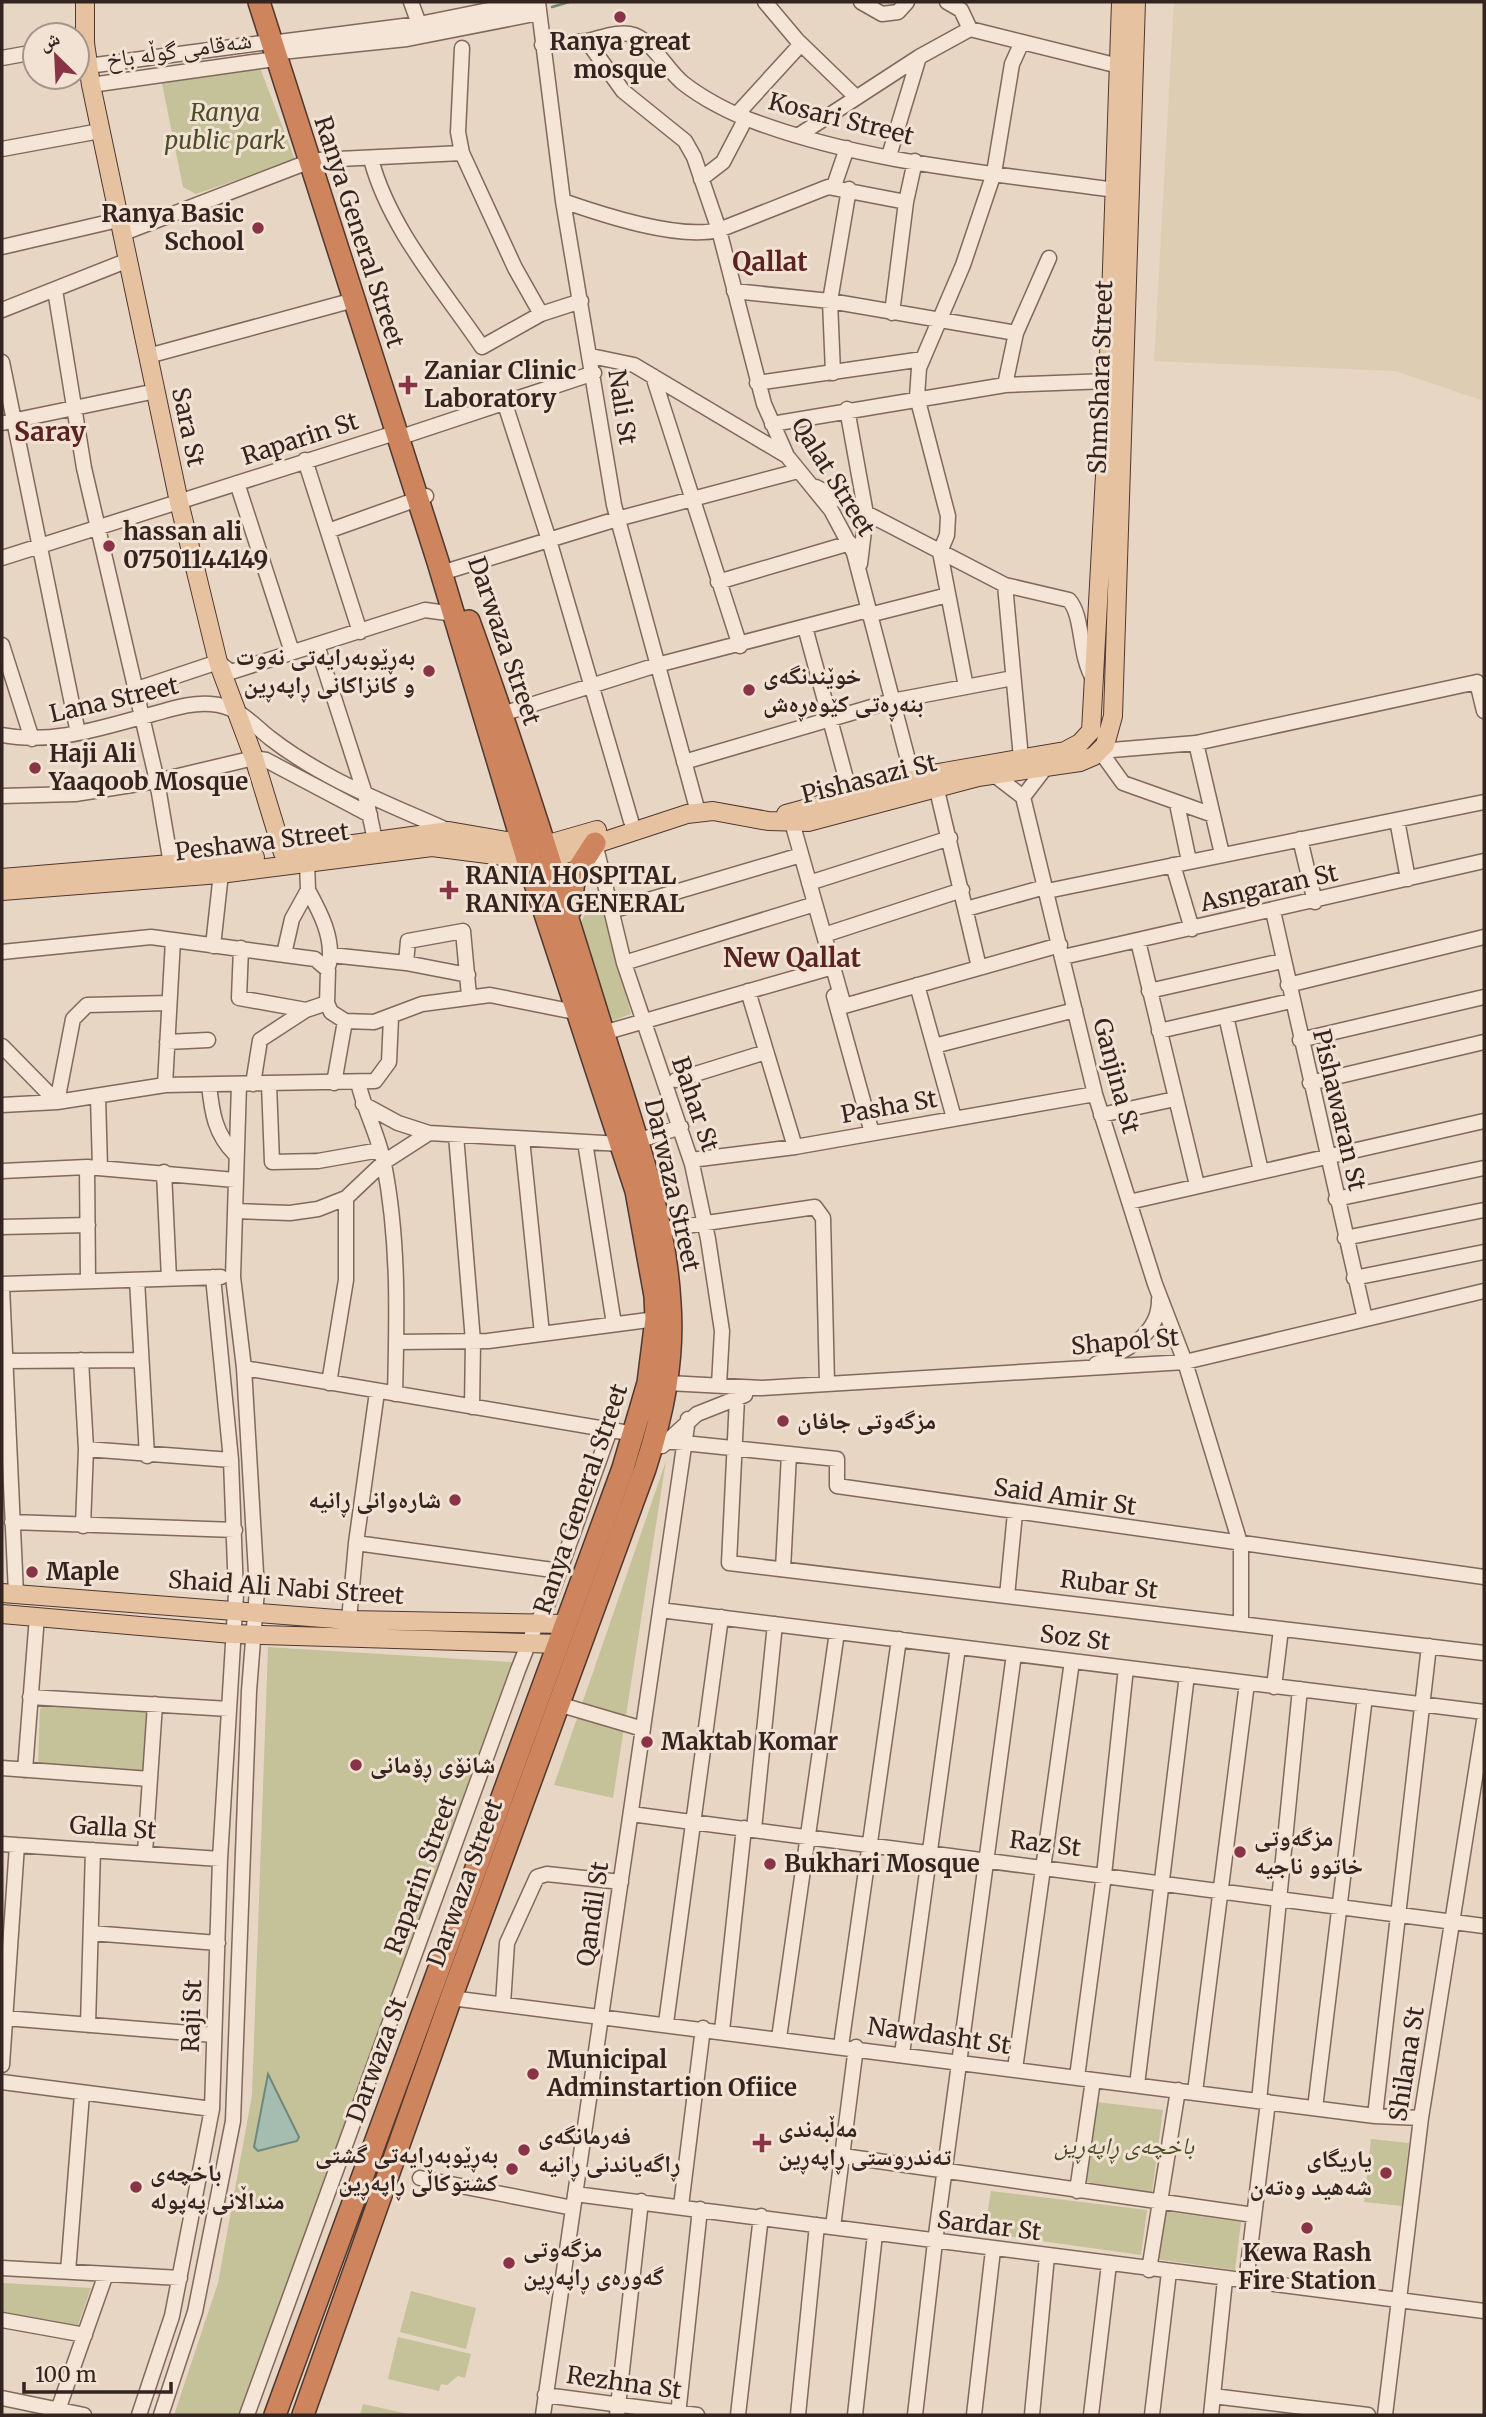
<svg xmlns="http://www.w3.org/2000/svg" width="1486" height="2417" font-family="Merriweather,'Noto Naskh Arabic',serif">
	<rect width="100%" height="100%" fill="#e8d6c4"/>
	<!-- farmland -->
	<path fill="#ddcdb2" d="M1174 2H1484V401L1395 371 1154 361Z"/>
	<!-- green -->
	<path fill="#c5c199" d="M259 65 295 160 196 194 183 187 161 79Z
		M598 890 631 1014 609 1022 581 922Z
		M666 1461 613 1798 554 1785Z
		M268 1647 512 1662 239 2415H174L218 2283 252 2095Z
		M45 1705 147 1712 146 1772 38 1764 40 1709Z
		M1097 2102 1163 2110 1152 2192 1085 2182Z
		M1371 2139 1409 2143 1402 2206 1364 2202Z
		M991 2191 1147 2210 1141 2255 984 2233Z
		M1162 2211 1241 2222 1235 2270 1155 2259Z
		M2 2283 91 2288 77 2328 2 2313Z
		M411 2291 476 2308 466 2349 400 2332Z
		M398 2337 471 2354 465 2378 458 2376 447 2385 441 2384 439 2391 388 2379Z
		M363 2404 413 2415H360Z"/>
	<!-- water -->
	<path fill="#a5bcb1" stroke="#6e897c" stroke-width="2" d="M268 2074 299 2137 297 2141 258 2151 254 2147Z"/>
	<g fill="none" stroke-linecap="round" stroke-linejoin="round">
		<!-- stream -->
		<path stroke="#6e897c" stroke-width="2.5" d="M552 7 569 2"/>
		<!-- minor casing -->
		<g stroke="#81685d" stroke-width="17">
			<path id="minor" d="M411 2 419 24
				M538 2 563 201 614 505 698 812
				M765 2 797 40 856 97
				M861 2 882 14 898 12 907 2
				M970 29 1119 66
				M587 41C601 38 620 30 634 35 654 43 667 70 683 83 702 98 730 113 753 121 867 164 995 173 1114 190
				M279 42 419 24 529 2
				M542 45 587 41 623 91 685 141 694 157 719 230 764 404 787 456 831 510 854 553 913 779
				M462 48 458 132 462 153 515 268 541 314
				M281 52 407 39 539 13
				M2 58 35 52
				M88 66 269 42
				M91 85 275 59
				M738 113 801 44
				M799 135 919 57 970 29 961 10 947 2
				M2 149 100 131
				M889 156 919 57
				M371 159C389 228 442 288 482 347L541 314 581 301
				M318 160 462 153
				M701 179 723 162 746 118
				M834 186 847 148
				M563 201C603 215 678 240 719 230L828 187 906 202
				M121 234 308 162
				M2 247 118 220
				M55 290 84 468 157 781 171 864
				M734 291 830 301 1016 333
				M2 310 126 261
				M892 313 906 202 915 161
				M148 356 354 300
				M591 356 634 365 787 456
				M2 362 78 733
				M833 373 830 301 849 189
				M653 376 740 646
				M757 383 923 359
				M1005 385 1016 333 1049 258
				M504 401 549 540 631 821
				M847 409 866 514 860 564
				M2 423 156 391
				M772 424 1005 385 1108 381
				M407 435 594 373
				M305 460 360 632
				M237 483 292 652
				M816 487 1005 585 1069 600C1084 617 1078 655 1094 680
				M328 531 426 496
				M2 558 395 433
				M451 570 617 519 798 471
				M718 582 850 543
				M1005 585 1021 758
				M869 615 948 595
				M805 627 851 797
				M2 645 32 739
				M317 645 365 794 375 840
				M966 687 940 552 947 535 948 516 917 397 919 368 963 265 994 173 1012 64 1022 42
				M137 689 218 662 231 672 425 610 454 614
				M502 714 657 665 868 610
				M2 735C54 745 103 727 153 714 172 709 192 702 211 704 238 706 250 722 270 738 324 780 387 803 449 831
				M1196 743 1222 854
				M1100 751 1196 743 1477 682 1484 711
				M1100 751 1123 783 1213 815
				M684 762 892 701 1013 678
				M993 774 1023 797 1095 1094 1155 1284 1185 1362 1241 1546V1624
				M936 786 979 967
				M2 796 75 794 157 781 254 758 266 760 370 815
				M1023 797 1046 767
				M1177 804 1189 861
				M790 815 844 1006 1060 945
				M1397 820 1408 879
				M1300 839 1315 902
				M595 843 624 963 692 1164 708 1239 722 1331 719 1385
				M1173 865 1192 929
				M809 883 950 838
				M308 890C320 912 334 938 329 964
				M1047 891 1484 802
				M966 909 1045 887
				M611 911 801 855
				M1273 911 1365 1319
				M824 935 962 890
				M1138 941 1197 1185
				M213 946 222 864
				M241 948 239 998 306 1010
				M2 952 151 937 315 959 328 970 327 1003 331 1012 345 1021 374 1022 422 1004 490 995 580 1013
				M284 954 292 919 308 890 307 862
				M331 955 406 963 468 975
				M1063 957 1484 861
				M406 963 408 941 463 931 469 996
				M624 963 815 904
				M917 985 954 1118
				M1288 985 1484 937
				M748 991 795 1147
				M1149 991 1282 961
				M834 996 872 1133
				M1226 1016 1261 1171
				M1159 1031 1291 1001
				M603 1033 833 967
				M1300 1040 1484 997
				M167 1042 208 1040
				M2 1046 57 1102
				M934 1046 1075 1010
				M676 1080 766 1052
				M358 1082C364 1110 379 1136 384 1164 399 1240 397 1317 395 1394
				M334 1083 345 1021
				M1310 1083 1484 1042
				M253 1084 260 1040 306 1010 327 1003
				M269 1084 272 1162 318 1161 380 1150
				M165 1085 173 940
				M209 1085C212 1113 215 1134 235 1154
				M98 1097 100 1168
				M57 1102 73 1019 87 1005 168 1003
				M363 1104 398 1123 429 1133
				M2 1105 57 1102 165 1085 375 1081 389 1062 391 1018
				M1101 1115 1175 1099
				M456 1135 473 1341 472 1407
				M522 1139 542 1334
				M637 1141 681 1127
				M585 1142 614 1324
				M691 1160 795 1147 1095 1094
				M87 1167 88 1281
				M2 1171 87 1167 235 1180
				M164 1172 169 1279
				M1336 1199 1484 1168
				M1129 1202 1484 1121
				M236 1211 290 1213 318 1209 346 1198 384 1162 429 1133 621 1144
				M2 1227 88 1225
				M659 1230 815 1207 823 1218 827 1383
				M1345 1238 1484 1210
				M1354 1278 1484 1252
				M137 1280 147 1456
				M2 1284 221 1277
				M2 1287 16 1594
				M397 1342 488 1341 656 1319
				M81 1360 86 1449 83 1526
				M5 1361 141 1360
				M1096 1364C1125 1351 1160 1335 1159 1299
				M244 1368 635 1434
				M329 1383 346 1280V1198
				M668 1383 762 1388 1185 1362 1484 1291
				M737 1398 729 1563 1484 1653
				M665 1441 837 1459V1486L1484 1577
				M662 1446 697 1414 745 1395
				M86 1449 231 1460
				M12 1522 235 1530
				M356 1543 560 1571
				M783 1569 789 1454
				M1007 1596 1015 1513
				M660 1610 1484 1712
				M349 1620 356 1543 377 1392
				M1274 1687 1281 1629
				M30 1697 229 1709
				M558 1704 643 1729
				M2 1768 150 1779
				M25 1770 37 1616
				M631 1814 1484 1926
				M754 1829 775 1624
				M2 1844 220 1859
				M145 1853 155 1704
				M91 1933 218 1943
				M451 1998 1375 2116 1421 2118
				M503 2004 507 1943 537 1877 547 1874 621 1882
				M5 2018 214 2035
				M666 2023 721 1617
				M88 2025 93 1850
				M722 2031 744 1828
				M779 2038 837 1632
				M841 2046 899 1639
				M902 2054 958 1647
				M2 2065 17 1845
				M1015 2069 1072 1661
				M1077 2077 1104 1875 1126 1668
				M2 2082 212 2109
				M1137 2085 1187 1675
				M1195 2092 1247 1683
				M1259 2101 1300 1689
				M1315 2108 1365 1697
				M1375 2116 1429 1646
				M843 2156 1254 2215
				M420 2178 573 2208
				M1077 2191 1093 2080
				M575 2194 1484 2311
				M681 2206 703 2028
				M833 2227 856 2047
				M2 2268 180 2278
				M1149 2270 1178 2090
				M68 2272 82 2094
				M1246 2282 1268 2102
				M2 2320 85 2335
				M545 2395 697 2415
				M1213 2396 1368 2415
				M2 2398 84 2415
				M58 2410 106 2274
				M139 2415 172 2316 212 2109 220 1859 236 1594 231 1460 213 1277
				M161 2415 195 2312 233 2121 249 1691 257 1590 244 1368 233 1277 239 1084
				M247 2415 518 1670 537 1622 547 1606 610 1430
				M543 2415 688 1419
				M617 2415 641 2201
				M678 2415 700 2209
				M738 2415 761 2216
				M798 2415 817 2225
				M855 2415 875 2234
				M915 2415 935 2242 1014 1654
				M974 2415 993 2250
				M1032 2415 1047 2256
				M1091 2415 1109 2264
				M1152 2415 1169 2272
				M1211 2415 1225 2280
				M1385 2415 1421 2118 1484 1721"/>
		</g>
		<!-- major casing -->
		<g stroke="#4f3830" stroke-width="20">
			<path id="major" d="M85 2V43L91 85 179 502 218 662 254 758 283 853
				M786 814 938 773 1065 751 1080 743 1091 731 1105 475 1121 2
				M287 853 449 831 529 845H545L597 830
				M2 878 255 857
				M2 891 220 874 432 847 527 859H550L687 814 713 811 768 821 808 822 978 777 1080 762 1094 756 1105 745 1113 716 1136 2
				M2 1593 349 1620 567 1624
				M2 1614 232 1634 559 1644"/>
		</g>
		<!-- highway casing -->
		<g stroke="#4f3830" stroke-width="24">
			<path id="highway" d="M259 2 438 562 527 859 636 1191 655 1296 656 1319 648 1383 623 1468 275 2415
				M570 911 575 874 595 843
				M303 2415 451 1998 645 1469C663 1414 674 1361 670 1303 665 1210 628 1113 601 1025 559 889 517 754 469 621"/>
		</g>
		<!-- minor -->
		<use href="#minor" stroke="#f4e5d6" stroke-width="14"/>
		<!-- major -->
		<use href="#major" stroke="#e7c2a0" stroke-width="18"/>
		<!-- highway -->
		<use href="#highway" stroke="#ce855e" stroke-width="21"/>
	</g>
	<!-- markers -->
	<g fill="#893446" stroke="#f1e2d3" stroke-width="2.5">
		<circle cx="620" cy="17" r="7"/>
		<circle cx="258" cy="228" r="7"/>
		<path d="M404.5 374.5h7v7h7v7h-7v7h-7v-7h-7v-7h7z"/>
		<circle cx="109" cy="546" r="7"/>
		<circle cx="429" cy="671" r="7"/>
		<circle cx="749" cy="690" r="7"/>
		<circle cx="35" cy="768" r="7"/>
		<path d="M445.5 879.5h7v7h7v7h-7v7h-7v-7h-7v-7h7z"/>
		<circle cx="783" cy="1421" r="7"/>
		<circle cx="455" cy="1500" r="7"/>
		<circle cx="32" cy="1572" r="7"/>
		<circle cx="647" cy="1742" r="7"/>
		<circle cx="356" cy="1765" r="7"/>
		<circle cx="1240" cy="1852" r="7"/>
		<circle cx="770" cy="1864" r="7"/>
		<circle cx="533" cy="2074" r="7"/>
		<path d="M758.5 2132.5h7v7h7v7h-7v7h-7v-7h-7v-7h7z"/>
		<circle cx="524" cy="2150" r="7"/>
		<circle cx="512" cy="2169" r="7"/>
		<circle cx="1386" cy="2173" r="7"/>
		<circle cx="136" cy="2187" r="7"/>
		<circle cx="1307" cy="2228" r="7"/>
		<circle cx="509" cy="2263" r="7"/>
	</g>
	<g text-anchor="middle" stroke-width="6" stroke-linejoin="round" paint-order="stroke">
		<!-- poi labels -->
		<g font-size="24" font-weight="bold" fill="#33241f" stroke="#f1e2d3" text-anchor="start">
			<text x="620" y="50" text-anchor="middle">Ranya great<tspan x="620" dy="28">mosque</tspan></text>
			<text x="244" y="222" text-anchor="end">Ranya Basic<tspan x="244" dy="28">School</tspan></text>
			<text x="424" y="379">Zaniar Clinic<tspan x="424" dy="28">Laboratory</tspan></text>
			<text x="123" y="540">hassan ali<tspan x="123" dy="28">07501144149</tspan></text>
			<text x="415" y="665" text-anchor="end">بەڕێوبەرایەتی نەوت<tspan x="415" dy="28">و کانزاکانی ڕاپەڕین</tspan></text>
			<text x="763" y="684">خوێندنگەی<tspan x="763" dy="28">بنەڕەتی کێوەڕەش</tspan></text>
			<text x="49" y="762">Haji Ali<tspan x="49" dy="28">Yaaqoob Mosque</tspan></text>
			<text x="465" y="884">RANIA HOSPITAL<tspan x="465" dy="28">RANIYA GENERAL</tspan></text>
			<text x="797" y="1429">مزگەوتی جافان</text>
			<text x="441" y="1508" text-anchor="end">شارەوانی ڕانیە</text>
			<text x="46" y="1580">Maple</text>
			<text x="661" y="1750">Maktab Komar</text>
			<text x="370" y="1773">شانۆی ڕۆمانی</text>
			<text x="1254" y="1846">مزگەوتی<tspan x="1254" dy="28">خاتوو ناجیە</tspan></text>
			<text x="784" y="1872">Bukhari Mosque</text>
			<text x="547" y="2068">Municipal<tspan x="547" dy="28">Adminstartion Ofiice</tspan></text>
			<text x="778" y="2137">مەڵبەندی<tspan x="778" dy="28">تەندروستی ڕاپەڕین</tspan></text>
			<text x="538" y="2144">فەرمانگەی<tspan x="538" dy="28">ڕاگەیاندنی ڕانیە</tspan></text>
			<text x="498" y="2163" text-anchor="end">بەڕێوبەرایەتی گشتی<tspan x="498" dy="28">کشتوکاڵی ڕاپەڕین</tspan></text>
			<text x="1372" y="2167" text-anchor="end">یاریگای<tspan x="1372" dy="28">شەهید وەتەن</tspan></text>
			<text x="150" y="2181">باخچەی<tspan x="150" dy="28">منداڵانی پەپولە</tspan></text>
			<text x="523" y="2257">مزگەوتی<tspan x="523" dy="28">گەورەی ڕاپەڕین</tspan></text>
			<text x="1307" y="2261" text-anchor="middle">Kewa Rash<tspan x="1307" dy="28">Fire Station</tspan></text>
		</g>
		<!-- street labels -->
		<g font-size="24" fill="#33241f" stroke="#f1e2d3">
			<text transform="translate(179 50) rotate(-8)" y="8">شەقامی گوڵە باخ</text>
			<text transform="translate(841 119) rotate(14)" y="8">Kosari Street</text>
			<text transform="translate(359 232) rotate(72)" y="8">Ranya General Street</text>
			<text transform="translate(1101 377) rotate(-88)" y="8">ShmShara Street</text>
			<text transform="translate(622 407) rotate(81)" y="8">Nali St</text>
			<text transform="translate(188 427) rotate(78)" y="8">Sara St</text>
			<text transform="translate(300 439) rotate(-18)" y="8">Raparin St</text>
			<text transform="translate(833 477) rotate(58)" y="8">Qalat Street</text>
			<text transform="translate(504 641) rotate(71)" y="8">Darwaza Street</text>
			<text transform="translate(114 700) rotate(-13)" y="8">Lana Street</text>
			<text transform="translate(869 779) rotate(-14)" y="8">Pishasazi St</text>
			<text transform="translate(262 842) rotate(-7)" y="8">Peshawa Street</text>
			<text transform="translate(1269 888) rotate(-13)" y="8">Asngaran St</text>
			<text transform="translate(1116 1076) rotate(75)" y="8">Ganjina St</text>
			<text transform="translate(695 1104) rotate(71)" y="8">Bahar St</text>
			<text transform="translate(889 1107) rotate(-10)" y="8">Pasha St</text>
			<text transform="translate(1339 1110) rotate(77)" y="8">Pishawaran St</text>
			<text transform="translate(672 1185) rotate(77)" y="8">Darwaza Street</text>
			<text transform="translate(1125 1342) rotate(-5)" y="8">Shapol St</text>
			<text transform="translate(1065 1497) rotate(8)" y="8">Said Amir St</text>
			<text transform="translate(581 1499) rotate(-71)" y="8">Ranya General Street</text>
			<text transform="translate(1109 1585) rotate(7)" y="8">Rubar St</text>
			<text transform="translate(286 1588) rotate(4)" y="8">Shaid Ali Nabi Street</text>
			<text transform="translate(1075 1638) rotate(7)" y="8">Soz St</text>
			<text transform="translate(113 1828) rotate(4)" y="8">Galla St</text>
			<text transform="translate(1045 1844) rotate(7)" y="8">Raz St</text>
			<text transform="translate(421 1875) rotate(-70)" y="8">Raparin Street</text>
			<text transform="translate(465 1883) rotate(-70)" y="8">Darwaza Street</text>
			<text transform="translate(593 1914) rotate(-82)" y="8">Qandil St</text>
			<text transform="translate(192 2016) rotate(-88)" y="8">Raji St</text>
			<text transform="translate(939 2036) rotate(8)" y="8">Nawdasht St</text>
			<text transform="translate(377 2060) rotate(-70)" y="8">Darwaza St</text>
			<text transform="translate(1407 2064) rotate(-81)" y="8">Shilana St</text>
			<text transform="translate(989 2226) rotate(7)" y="8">Sardar St</text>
			<text transform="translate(624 2383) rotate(8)" y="8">Rezhna St</text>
		</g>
		<!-- park labels -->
		<g font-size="24" font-style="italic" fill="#4b4d28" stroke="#f1e2d3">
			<text x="225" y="121">Ranya<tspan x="225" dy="28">public park</tspan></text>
			<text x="1124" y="2154">باخچەی ڕاپەڕین</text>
		</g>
		<!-- neighbourhood labels -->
		<g font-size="26" font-weight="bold" fill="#5a2323" stroke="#f1e2d3">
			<text x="770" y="271">Qallat</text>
			<text x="50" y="441">Saray</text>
			<text x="792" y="967">New Qallat</text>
		</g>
	</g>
	<!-- border -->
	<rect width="1486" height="2417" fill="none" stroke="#33241f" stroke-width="7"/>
	<!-- north arrow -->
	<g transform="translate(56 56) rotate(336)"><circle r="33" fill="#f1e2d3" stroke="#a5968b" stroke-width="2"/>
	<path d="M0-5L12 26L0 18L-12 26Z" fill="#893446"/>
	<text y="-10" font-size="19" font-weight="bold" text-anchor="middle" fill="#33241f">ش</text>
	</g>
	<!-- scale -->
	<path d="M24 2382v10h147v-10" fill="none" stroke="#33241f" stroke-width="3.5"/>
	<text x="35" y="2382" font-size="21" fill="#33241f" stroke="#f1e2d3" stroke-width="5" paint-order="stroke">100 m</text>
</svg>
